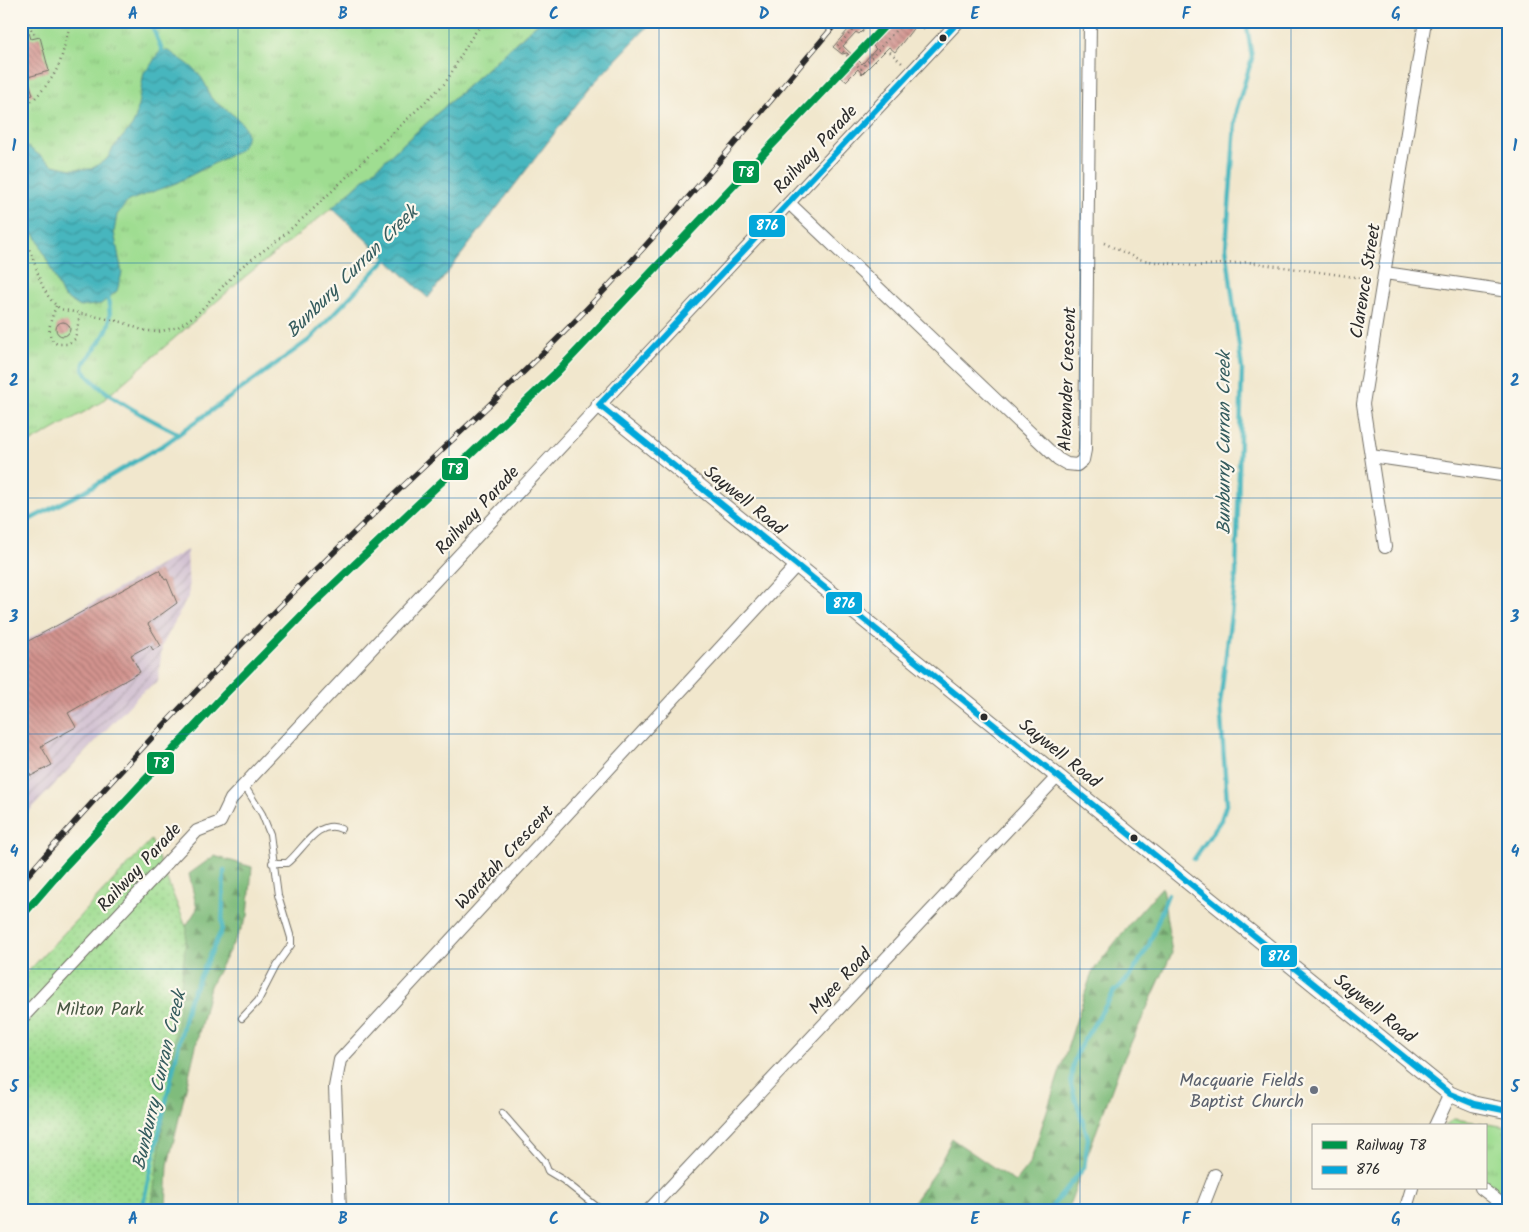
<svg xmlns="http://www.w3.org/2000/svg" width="1529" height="1232" font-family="Kalam,sans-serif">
	<defs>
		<pattern id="industrial-furrows" width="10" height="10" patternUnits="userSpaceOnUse" patternTransform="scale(1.25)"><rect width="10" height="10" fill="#cfbdd0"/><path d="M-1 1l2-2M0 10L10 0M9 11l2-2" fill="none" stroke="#a89aa9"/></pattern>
		<pattern id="grass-tufts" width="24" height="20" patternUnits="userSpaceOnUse" patternTransform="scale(1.25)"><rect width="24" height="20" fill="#9fdd91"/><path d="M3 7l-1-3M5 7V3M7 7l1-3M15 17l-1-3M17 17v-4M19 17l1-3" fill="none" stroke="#89be7d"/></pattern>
		<pattern id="forest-firs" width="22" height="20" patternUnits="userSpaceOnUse" patternTransform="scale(1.25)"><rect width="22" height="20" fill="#7fbc7b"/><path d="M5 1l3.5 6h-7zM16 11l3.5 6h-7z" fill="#689965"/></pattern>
		<pattern id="park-dots" width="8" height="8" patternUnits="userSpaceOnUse" patternTransform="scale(1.25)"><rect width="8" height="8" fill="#9fdd91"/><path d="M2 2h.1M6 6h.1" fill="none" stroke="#89be7d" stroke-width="1.8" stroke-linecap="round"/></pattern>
		<pattern id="water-waves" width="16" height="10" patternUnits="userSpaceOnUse" patternTransform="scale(1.25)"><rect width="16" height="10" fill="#47b6be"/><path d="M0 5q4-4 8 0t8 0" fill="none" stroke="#3b949b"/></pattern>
		<pattern id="building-back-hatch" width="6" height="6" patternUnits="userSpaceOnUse" patternTransform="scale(1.25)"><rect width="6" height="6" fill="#d2938e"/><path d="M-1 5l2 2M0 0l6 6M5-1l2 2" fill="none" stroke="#ab7874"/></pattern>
	</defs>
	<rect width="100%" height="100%" fill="#fbf7ec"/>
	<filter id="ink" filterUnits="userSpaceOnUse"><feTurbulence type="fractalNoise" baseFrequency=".02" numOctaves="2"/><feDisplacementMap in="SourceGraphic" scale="10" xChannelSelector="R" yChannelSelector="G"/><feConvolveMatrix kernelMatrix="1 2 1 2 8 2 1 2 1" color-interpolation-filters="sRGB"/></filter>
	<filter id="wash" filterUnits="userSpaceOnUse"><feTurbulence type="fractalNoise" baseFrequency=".0096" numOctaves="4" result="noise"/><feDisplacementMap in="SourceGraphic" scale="20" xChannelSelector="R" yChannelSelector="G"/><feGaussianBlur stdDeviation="1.12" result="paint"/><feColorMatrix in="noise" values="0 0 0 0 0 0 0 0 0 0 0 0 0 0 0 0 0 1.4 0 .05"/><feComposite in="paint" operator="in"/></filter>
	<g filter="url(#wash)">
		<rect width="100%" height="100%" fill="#f1e7cd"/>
		<!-- industrial -->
		<path fill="url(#industrial-furrows)" d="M187 550 189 595 162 646 158 682 141 693 21 820V643Z"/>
		<!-- grass -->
		<path fill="url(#grass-tufts)" stroke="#65845e" d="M21 21H540L332 208 247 275 100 403 21 448Z
			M1454 1119 1508 1127V1204L1485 1186V1126H1444Z"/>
		<!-- forest -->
		<path fill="url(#forest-firs)" stroke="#557453" d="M214 856 252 867 248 916 210 986 168 1165 166 1211H101L162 963 197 909 189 874Z
			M1162 887 1172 953 1120 1067 1067 1211H907L934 1173 952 1139 1015 1182 1030 1163 1092 972 1131 922Z"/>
		<!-- park -->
		<path fill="url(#park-dots)" stroke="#65845e" d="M151 840 187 929 179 1006 151 1211H21V979Z"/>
		<!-- water -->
		<path fill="url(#water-waves)" stroke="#397074" d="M540 21H653L590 87 428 298 332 208Z
			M162 50C169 50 173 54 179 58 192 66 201 74 207 88 209 92 209 96 212 99 226 112 263 127 238 151L176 183 128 201 117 215 114 232 122 273 117 291 101 304 80 307 63 296 36 236 21 224V148L28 147 53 165 72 169H91L107 159 113 148 132 126 136 117 144 72C153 66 154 56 162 50Z"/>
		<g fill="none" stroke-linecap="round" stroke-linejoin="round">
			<!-- stream -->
			<path stroke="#47b6be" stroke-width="4.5" d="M150 21 162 50
				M108 299C115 331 101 338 84 363L83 369C97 393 153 421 179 434
				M21 524 83 492 165 444 309 340 389 256
				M1194 859 1221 820 1227 802 1220 703 1236 575 1242 369 1226 247 1236 111 1252 58 1246 21
				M144 1211V1199L188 1003 222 929 224 870
				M1048 1211 1084 1168 1088 1138 1071 1085 1073 1064 1079 1048 1114 992 1131 975 1148 947 1168 894"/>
		</g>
		<g id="blocks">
			<!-- building -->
			<path fill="url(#building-back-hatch)" d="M856 21H872L859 34 856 32 843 46 862 64 876 49 873 46 895 21H919L895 52 889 47 862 74 858 69 846 81 842 78 854 66 855 61 847 53 842 54 833 47Z
				M21 26 24 34 29 33 31 39 40 37 49 71 28 77 33 95 21 98Z
				M56 329a7 7 0 1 1 14 0a7 7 0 1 1-14 0Z
				M159 570 165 580 167 579 177 603 148 624 161 646 153 650 150 645 131 655 140 672 68 713 76 727 41 746 52 765 31 776 26 768 21 771V645Z"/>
		</g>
	</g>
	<g filter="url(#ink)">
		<use href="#blocks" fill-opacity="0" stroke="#706d64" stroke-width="1"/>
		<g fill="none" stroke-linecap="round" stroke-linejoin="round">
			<!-- service casing -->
			<g stroke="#706d64" stroke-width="8">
				<path id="service" d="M272 863H287C303 850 318 818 341 829
					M242 1018 258 1001 276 966 291 945V938L278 895 270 834 262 814 244 785
					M502 1113 544 1161 548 1171 563 1180 602 1211"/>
			</g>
			<!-- minor casing -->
			<g stroke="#706d64" stroke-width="14">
				<path id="minor" d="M789 203 1058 459 1067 464 1077 465 1083 460 1085 450 1090 21
					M1385 273 1508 291
					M1371 456 1508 476
					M1385 547 1363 404 1425 21
					M21 1019 197 831 220 822 231 799 959 21
					M1435 1126 1450 1094
					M1481 1188 1508 1209
					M340 1211 335 1087 340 1060 796 566
					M648 1211 1058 776
					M1201 1211 1215 1175
					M1405 1211 1412 1188"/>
			</g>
			<!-- tertiary casing -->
			<g stroke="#706d64" stroke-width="17">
				<path id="tertiary" d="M599 405 1450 1094 1474 1104 1508 1111"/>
			</g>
			<!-- path -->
			<path stroke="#706d64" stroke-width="2.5" stroke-dasharray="1 4" stroke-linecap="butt" d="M25 21 36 36
				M916 21 925 30
				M863 32 857 26 837 46 861 69 904 21
				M890 52 903 64
				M21 112C36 97 52 83 60 62 65 48 65 35 73 21
				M21 237C40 259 33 286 60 309L122 322 142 330 158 332 178 327 198 313 241 267 278 240 309 213 444 84C459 64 467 37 486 21
				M1104 243 1138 259 1155 262 1196 266 1248 262 1369 279
				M56 306C52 318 43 335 57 344H68L75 339 80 315"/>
			<!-- service -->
			<use href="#service" stroke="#fff" stroke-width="6"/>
			<!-- minor -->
			<use href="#minor" stroke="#fff" stroke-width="12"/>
			<!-- tertiary -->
			<use href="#tertiary" stroke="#fff" stroke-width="15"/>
			<!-- rail casing -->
			<g stroke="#2b2b2b" stroke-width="5.5">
				<path id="rail" d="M21 883C129 758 244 639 363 524 435 455 509 389 578 318 670 223 753 121 838 21"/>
			</g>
			<!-- rail -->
			<use href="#rail" stroke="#fbf7ec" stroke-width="4" stroke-dasharray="11" stroke-linecap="butt"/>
			<!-- bus-1 casing -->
			<g stroke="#fbf7ec" stroke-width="10">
				<path id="bus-1" d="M959 21 599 405 1450 1094 1474 1104 1508 1111"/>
			</g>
			<!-- bus-1 -->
			<use href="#bus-1" stroke="#04a7db" stroke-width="6"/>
			<!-- rail-1 casing -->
			<g stroke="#fbf7ec" stroke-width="11">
				<path id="rail-1" d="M21 917 66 865 225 694 309 608 557 372 889 21"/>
			</g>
			<!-- rail-1 -->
			<use href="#rail-1" stroke="#00954c" stroke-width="8"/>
		</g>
	</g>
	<!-- grid -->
	<path fill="none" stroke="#1f6fb2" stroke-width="1" stroke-opacity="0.55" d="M238 21V1211M449 21V1211M659 21V1211M870 21V1211M1080 21V1211M1291 21V1211M21 263H1508M21 498H1508M21 734H1508M21 969H1508"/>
	<!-- markers -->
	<g fill="#2b2b2b" stroke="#fbf7ec" stroke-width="2">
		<circle cx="943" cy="38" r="4.5"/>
		<circle cx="984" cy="717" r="4.5"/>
		<circle cx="1134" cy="838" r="4.5"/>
	</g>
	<circle fill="#6b7280" stroke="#fbf7ec" stroke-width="2" cx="1314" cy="1090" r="5"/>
	<g text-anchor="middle" stroke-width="4.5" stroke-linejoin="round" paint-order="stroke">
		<!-- street labels -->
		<g font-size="18" fill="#2b2b2b" stroke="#fbf7ec">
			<text transform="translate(815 149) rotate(-47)" y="6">Railway Parade</text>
			<text transform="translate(1365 281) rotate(-81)" y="6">Clarence Street</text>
			<text transform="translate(1067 379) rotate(-88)" y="6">Alexander Crescent</text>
			<text transform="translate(745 500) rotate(39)" y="6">Saywell Road</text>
			<text transform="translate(477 510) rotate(-47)" y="6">Railway Parade</text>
			<text transform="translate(1060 753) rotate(39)" y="6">Saywell Road</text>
			<text transform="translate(504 857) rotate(-47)" y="6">Waratah Crescent</text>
			<text transform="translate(139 867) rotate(-47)" y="6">Railway Parade</text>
			<text transform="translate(840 981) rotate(-47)" y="6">Myee Road</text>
			<text transform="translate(1375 1008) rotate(39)" y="6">Saywell Road</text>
		</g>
		<!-- park labels -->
		<g font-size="18" fill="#485844" stroke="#fbf7ec">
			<text x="100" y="1015">Milton Park</text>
		</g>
		<!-- worship labels -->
		<g font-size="18" fill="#5b616d" stroke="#fbf7ec" text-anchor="end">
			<text x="1304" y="1086">Macquarie Fields<tspan x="1304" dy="21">Baptist Church</tspan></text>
		</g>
		<!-- water labels -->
		<g font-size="19" font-style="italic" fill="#355c5e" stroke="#fbf7ec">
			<text transform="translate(351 271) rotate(-45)" y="7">Bunbury Curran Creek</text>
			<text transform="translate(1223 443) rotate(-90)" y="7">Bunburry Curran Creek</text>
			<text transform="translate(158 1080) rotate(-77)" y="7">Bunburry Curran Creek</text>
		</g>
	</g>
	<g stroke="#fbf7ec" stroke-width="2">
		<rect x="732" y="160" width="28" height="24" rx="5" fill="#00954c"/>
		<rect x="748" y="214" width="38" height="24" rx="5" fill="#04a7db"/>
		<rect x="441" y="457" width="28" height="24" rx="5" fill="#00954c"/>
		<rect x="825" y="591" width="38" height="24" rx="5" fill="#04a7db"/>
		<rect x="146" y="751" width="29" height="24" rx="5" fill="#00954c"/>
		<rect x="1260" y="944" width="38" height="24" rx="5" fill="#04a7db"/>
	</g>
	<g font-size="14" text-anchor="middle" font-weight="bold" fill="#fff">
		<text x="746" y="177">T8</text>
		<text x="767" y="230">876</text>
		<text x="455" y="474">T8</text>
		<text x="844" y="608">876</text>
		<text x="161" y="768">T8</text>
		<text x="1279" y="961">876</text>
	</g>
	<!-- margin -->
	<rect width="1529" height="1232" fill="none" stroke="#fbf7ec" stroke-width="55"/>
	<!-- legend -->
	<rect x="1312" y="1124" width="175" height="65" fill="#fbf7ec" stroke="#a8a59f"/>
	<rect x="1322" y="1141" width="25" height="8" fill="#00954c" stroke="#a8a59f"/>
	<text x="1356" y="1150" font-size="15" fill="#2b2b2b">Railway T8</text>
	<rect x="1322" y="1166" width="25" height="8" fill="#04a7db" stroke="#a8a59f"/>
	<text x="1356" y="1174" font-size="15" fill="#2b2b2b">876</text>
	<rect x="28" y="28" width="1474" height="1176" fill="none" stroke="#1f6fb2" stroke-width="2"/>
	<g font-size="16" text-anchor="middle" font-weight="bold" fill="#1f6fb2">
		<text x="133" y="19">A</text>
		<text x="343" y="19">B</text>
		<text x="554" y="19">C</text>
		<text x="764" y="19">D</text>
		<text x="975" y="19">E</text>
		<text x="1186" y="19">F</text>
		<text x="1396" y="19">G</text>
		<text x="14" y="151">1</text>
		<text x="1515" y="151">1</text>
		<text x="14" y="386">2</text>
		<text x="1515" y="386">2</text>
		<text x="14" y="622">3</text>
		<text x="1515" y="622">3</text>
		<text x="14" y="857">4</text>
		<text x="1515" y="857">4</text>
		<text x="14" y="1092">5</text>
		<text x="1515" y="1092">5</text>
		<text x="133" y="1224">A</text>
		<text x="343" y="1224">B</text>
		<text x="554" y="1224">C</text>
		<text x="764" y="1224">D</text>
		<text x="975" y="1224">E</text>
		<text x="1186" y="1224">F</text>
		<text x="1396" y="1224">G</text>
	</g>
</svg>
